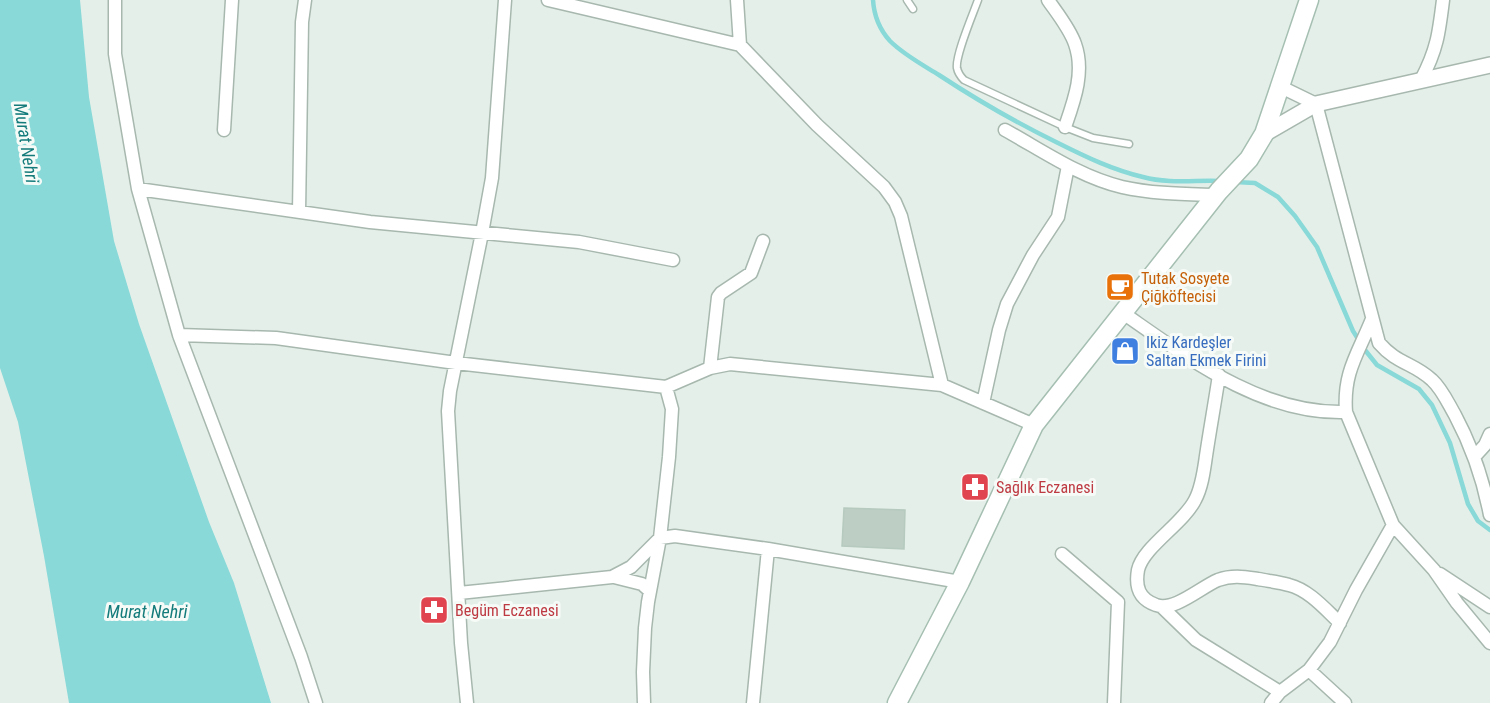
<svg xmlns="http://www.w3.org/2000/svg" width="1490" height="703" font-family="'Roboto Condensed',sans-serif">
	<rect width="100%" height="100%" fill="#e5efe9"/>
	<!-- water -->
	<path fill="#88d9d8" d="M0 0H80L89 97 114 241 139 324 209 522 234 583 271 703H69L44 556 18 422 0 368Z"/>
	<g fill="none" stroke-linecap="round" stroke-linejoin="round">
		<!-- stream -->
		<path stroke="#88d9d8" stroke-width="4.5" d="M873 0C874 15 880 30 890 41 904 55 923 65 939 75 977 100 1017 123 1058 143 1086 157 1113 170 1143 177 1169 184 1194 180 1220 181
			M1235 182 1255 183 1278 197 1295 216 1317 247 1353 331 1365 350 1377 365 1419 389 1432 405 1450 443 1468 504 1478 521 1490 530"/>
	</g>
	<!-- building -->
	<path fill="#bdcec4" stroke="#b6cabf" stroke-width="1.5" d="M844 508 905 510 904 549 842 546Z"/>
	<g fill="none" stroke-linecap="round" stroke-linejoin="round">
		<!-- service casing -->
		<g stroke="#a7b8af" stroke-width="9">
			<path id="service" d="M907 0 913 9
				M978 0C973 14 955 56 957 68 958 73 961 77 964 80L1065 127 1093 138 1129 144"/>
		</g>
		<!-- minor casing -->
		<g stroke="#a7b8af" stroke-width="15">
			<path id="minor" d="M115 0V54L138 189 179 335 301 657 316 703
				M548 0 740 45 817 125 884 187 895 202 901 216 942 385
				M737 0 740 45
				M1048 0C1057 13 1070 29 1075 44 1085 72 1074 101 1065 127
				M1421 80C1437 50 1439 33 1443 0
				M1281 87 1316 104 1379 343C1397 364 1414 363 1432 380 1442 389 1448 403 1455 415 1472 447 1483 478 1490 515
				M224 130 232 0
				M1005 130C1043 151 1080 177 1122 187 1153 194 1185 194 1216 195
				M138 189 370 222 579 242 673 260
				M299 212 302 22 305 0
				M1123 313C1188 358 1262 415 1346 412
				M1372 319C1358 354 1343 372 1346 412L1393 525 1434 570 1457 603 1490 643
				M179 335 276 338 456 363 666 387 710 368 730 364 942 385 1034 425
				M710 368 718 297 721 293 751 273 763 241
				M1219 375C1215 402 1210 429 1206 456 1204 470 1202 487 1195 500 1183 524 1143 547 1138 570 1135 587 1139 599 1156 605 1174 612 1201 587 1218 580 1232 575 1244 577 1258 579 1268 581 1279 582 1289 585 1309 590 1325 609 1340 623
				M983 403 999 330 1007 304 1033 255 1058 217 1068 166
				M1475 456 1485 445 1490 434
				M1062 554 1118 602 1114 703
				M1440 574 1490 607
				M614 577 642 584 650 591
				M459 593 612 577 631 567 660 538 675 536 768 549 960 582
				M1162 607 1196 640 1280 692
				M1309 670 1345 703
				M467 703 461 643 448 411 450 391 482 233 492 178 505 0
				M644 703 643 672 645 628 648 602 660 538 669 457 672 409 666 387
				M753 703 768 549
				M1271 703 1280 692 1309 670 1330 642 1356 590 1393 525"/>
		</g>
		<!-- tertiary casing -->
		<g stroke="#a7b8af" stroke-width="18">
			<path id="tertiary" d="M1264 134 1316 104 1490 65"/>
		</g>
		<!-- secondary casing -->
		<g stroke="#a5bfb2" stroke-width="21">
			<path id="secondary" d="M897 703 960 582 1034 425 1219 191 1249 159 1264 134 1309 0"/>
		</g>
		<!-- service -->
		<use href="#service" stroke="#fff" stroke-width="6"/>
		<!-- minor -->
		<use href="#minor" stroke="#fff" stroke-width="12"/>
		<!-- tertiary -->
		<use href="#tertiary" stroke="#fff" stroke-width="15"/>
		<!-- secondary -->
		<use href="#secondary" stroke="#fff" stroke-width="18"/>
	</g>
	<!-- icons -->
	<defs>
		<g id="cafe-square" transform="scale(1.5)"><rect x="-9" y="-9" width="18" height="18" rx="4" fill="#e8710a" stroke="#f6fbf8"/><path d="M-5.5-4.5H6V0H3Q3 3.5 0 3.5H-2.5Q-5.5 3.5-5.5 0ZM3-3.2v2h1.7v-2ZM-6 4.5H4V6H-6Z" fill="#fff"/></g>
		<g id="shop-square" transform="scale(1.5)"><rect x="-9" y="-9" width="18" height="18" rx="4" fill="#3f7fe0" stroke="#f6fbf8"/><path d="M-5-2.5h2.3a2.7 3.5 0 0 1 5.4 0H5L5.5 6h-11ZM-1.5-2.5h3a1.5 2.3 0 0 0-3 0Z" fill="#fff"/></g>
		<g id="pharmacy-square" transform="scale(1.5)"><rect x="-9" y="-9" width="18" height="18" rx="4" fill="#e0444e" stroke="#f6fbf8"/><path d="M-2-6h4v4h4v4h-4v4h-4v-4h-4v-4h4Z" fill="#fff"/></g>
	</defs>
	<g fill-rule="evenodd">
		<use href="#cafe-square" x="1120" y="287"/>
		<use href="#shop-square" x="1125" y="351"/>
		<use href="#pharmacy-square" x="975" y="487"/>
		<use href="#pharmacy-square" x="434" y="610"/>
	</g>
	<g text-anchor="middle" stroke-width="6" stroke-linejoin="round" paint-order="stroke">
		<!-- food labels -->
		<g font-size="16" fill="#c56008" stroke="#f6fbf8" text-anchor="start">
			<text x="1141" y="284">Tutak Sosyete<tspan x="1141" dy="18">Çiğköftecisi</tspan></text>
		</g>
		<!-- shop labels -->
		<g font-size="16" fill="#366cbe" stroke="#f6fbf8" text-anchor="start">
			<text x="1146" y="348">Ikiz Kardeşler<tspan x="1146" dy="18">Saltan Ekmek Firini</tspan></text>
		</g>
		<!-- health labels -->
		<g font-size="16" fill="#be3a42" stroke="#f6fbf8" text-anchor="start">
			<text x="996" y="493">Sağlık Eczanesi</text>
			<text x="455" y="616">Begüm Eczanesi</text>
		</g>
		<!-- water labels -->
		<g font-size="18" font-style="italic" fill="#147b7b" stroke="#f6fbf8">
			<text transform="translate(26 143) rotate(81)" y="6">Murat Nehri</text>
			<text x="147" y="618">Murat Nehri</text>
		</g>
	</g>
</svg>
